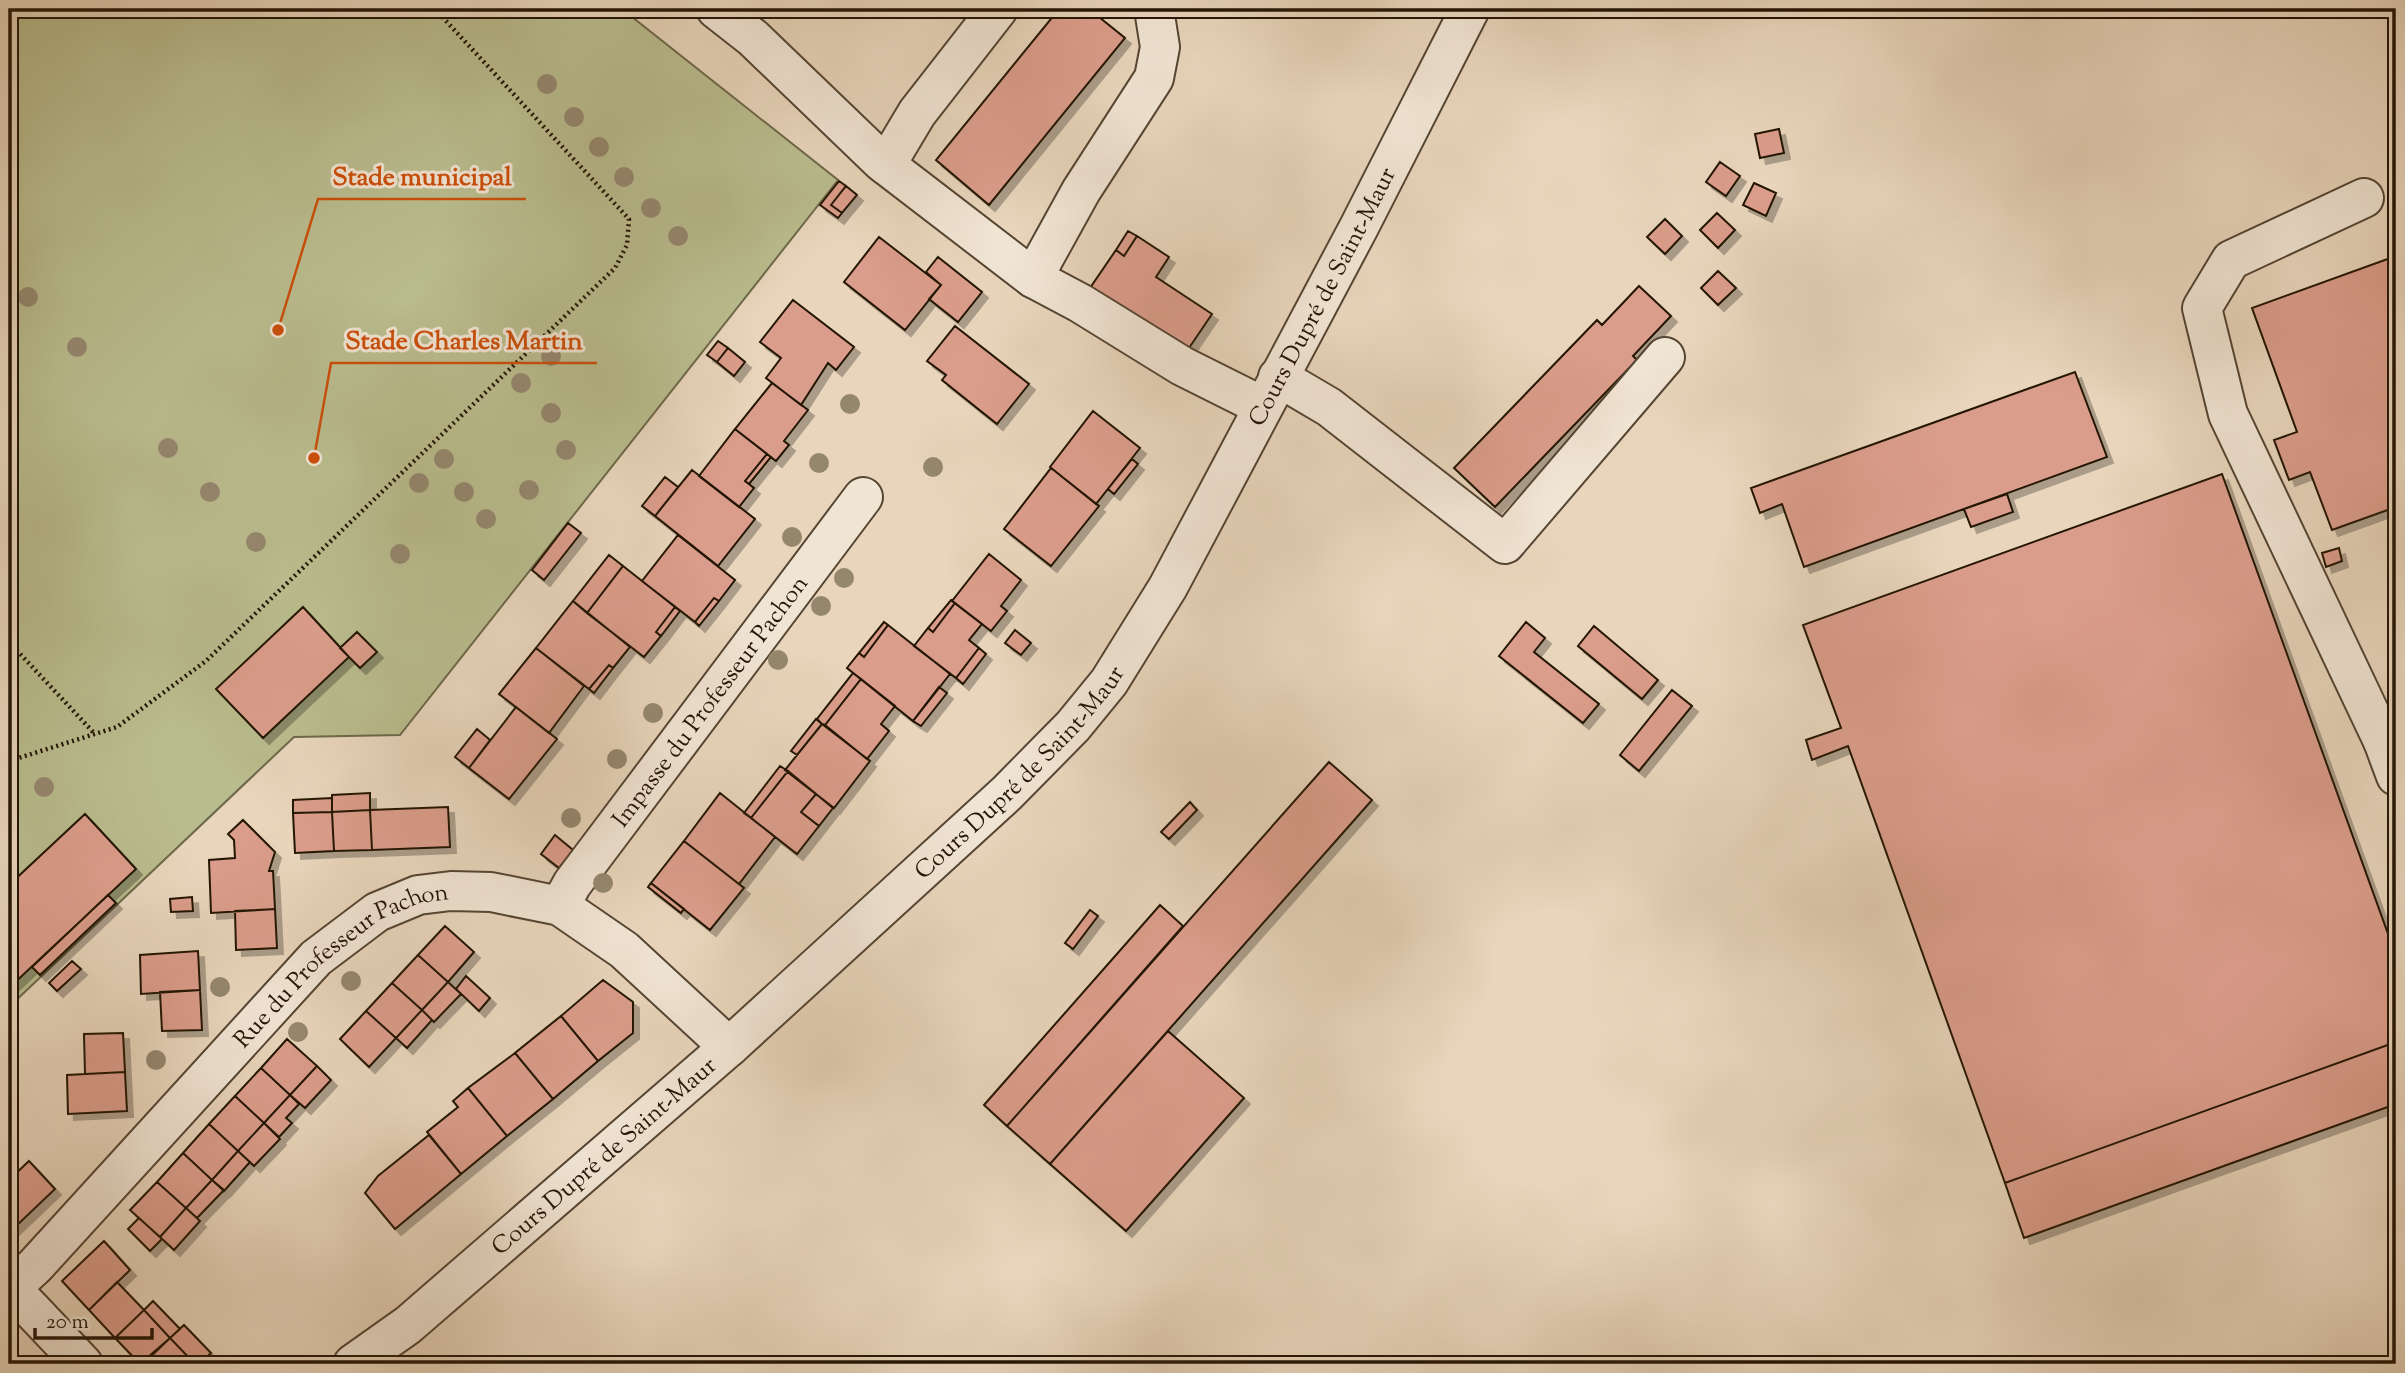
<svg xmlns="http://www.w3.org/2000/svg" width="2405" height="1373" font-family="'Sorts Mill Goudy',serif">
	<defs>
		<filter id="shadow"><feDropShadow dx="6" dy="6" stdDeviation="0" flood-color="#0004"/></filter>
	</defs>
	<rect width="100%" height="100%" fill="#e8d5bb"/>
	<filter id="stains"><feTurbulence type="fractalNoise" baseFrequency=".00286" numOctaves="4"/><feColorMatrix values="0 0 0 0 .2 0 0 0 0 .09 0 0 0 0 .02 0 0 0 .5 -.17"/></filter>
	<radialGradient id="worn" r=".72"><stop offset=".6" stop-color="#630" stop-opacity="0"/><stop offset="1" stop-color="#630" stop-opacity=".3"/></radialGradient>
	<!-- green -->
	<path fill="#b9bc8e" stroke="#6e684a" stroke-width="2" d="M9 9H622L838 180 400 735 294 737 9 1007Z"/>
	<!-- building -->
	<path fill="#db9d8b" stroke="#241506" stroke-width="2" filter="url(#shadow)" d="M1059 9H1089L1125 38 989 205 936 160Z
		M1779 129 1784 153 1760 158 1755 134Z
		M1720 162 1740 176 1726 196 1706 182Z
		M839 181 846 186 831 205 842 213 838 218 820 205Z
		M1754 183 1776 193 1766 216 1743 205Z
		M846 186 857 195 842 213 831 205Z
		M1717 213 1735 230 1718 248 1700 230Z
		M1665 219 1682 236 1665 254 1647 237Z
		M1128 231 1137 236 1124 256 1116 250Z
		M1137 236 1169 257 1156 277 1212 314 1187 351 1090 288 1116 250 1124 256Z
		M879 237 941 285 905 330 844 282Z
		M2396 256V507L2332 530 2310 472 2289 480 2274 440 2297 432 2252 308Z
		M938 257 982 292 958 322 929 299 941 285 926 272Z
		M1718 271 1736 288 1718 305 1701 288Z
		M1639 286 1671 316 1633 356 1637 360 1495 507 1454 468 1597 320 1602 325Z
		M793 300 854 347 836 370 828 363 801 405 766 378 781 358 760 342Z
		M955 326 1029 384 997 424 942 380 946 375 927 361Z
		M718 341 728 348 717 362 707 355Z
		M728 348 745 362 734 376 717 362Z
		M2075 372 2107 457 1804 567 1782 504 1760 513 1751 488Z
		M772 383 808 410 784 441 789 445 776 461 735 429Z
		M1093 411 1140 448 1096 504 1050 467Z
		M735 429 767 454 745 481 754 488 739 507 699 476Z
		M767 454 771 457 749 484 745 481Z
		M1132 459 1138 464 1114 494 1108 489Z
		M1051 468 1099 506 1051 566 1004 529Z
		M692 470 755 519 718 566 655 516Z
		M2222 474 2396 956V1042L2005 1183 1848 746 1812 760 1806 740 1841 728 1803 625Z
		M665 477 678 487 655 516 642 506Z
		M2007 494 2013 512 1971 527 1964 509Z
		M568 523 581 533 544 580 532 570Z
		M678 535 735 580 719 601 714 598 695 622 642 581Z
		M2339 548 2342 561 2326 567 2322 553Z
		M989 554 1021 580 1001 606 1007 611 991 631 952 601Z
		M609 555 623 566 587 613 573 601Z
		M623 566 675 607 656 632 661 636 644 657 587 613Z
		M714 598 719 601 699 626 695 622Z
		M951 600 955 603 933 632 928 628Z
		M573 601 630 647 613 668 609 665 589 689 536 648Z
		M955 603 982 624 969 640 979 648 956 678 914 646 928 628 933 632Z
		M303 607 349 657 263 738 216 689Z
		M675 607 680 611 661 636 656 632Z
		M884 622 888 625 864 657 859 653Z
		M1526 622 1545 638 1534 652 1599 704 1583 723 1499 656Z
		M888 625 950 674 913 721 847 668 859 653 864 657Z
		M1594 626 1658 680 1642 699 1578 646Z
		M1015 630 1031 643 1021 655 1005 643Z
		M357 632 377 652 360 668 340 648Z
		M536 648 584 686 549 733 499 694Z
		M979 648 986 654 963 684 956 678Z
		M609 665 613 668 594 693 589 689Z
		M853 673 861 679 825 725 822 724 817 719Z
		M861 679 895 706 881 724 889 731 867 759 825 725Z
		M939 687 947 693 921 726 913 721Z
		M1672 690 1692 706 1639 771 1620 755Z
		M516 707 557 739 509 799 469 768Z
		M816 719 822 724 797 755 791 751Z
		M822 724 870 761 834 808 785 770Z
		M477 729 490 740 469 768 455 757Z
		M1329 762 1372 800 1050 1164 1007 1126Z
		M780 766 788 771 751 818 744 813Z
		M788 771 816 794 801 812 819 826 797 854 751 818Z
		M370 793V810L332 812V795Z
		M720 793 775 837 739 884 684 841Z
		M816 794 833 808 819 826 801 812Z
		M332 798V812L293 813V800Z
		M1190 802 1197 810 1169 839 1161 832Z
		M448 807 450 847 372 850 370 810Z
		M370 810 372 850 334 851 332 812Z
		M332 812 334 851 295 853 293 813Z
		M85 814 136 869 9 988V885Z
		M243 820 275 852 269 871H273L275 909 211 913 209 860 235 858 234 840 228 834Z
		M555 835 573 850 559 868 541 854Z
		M684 841 744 888 710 930 651 883Z
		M651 883 684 909 681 913 648 887Z
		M108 895 116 903 40 975 32 967Z
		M192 897 193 911 171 912 170 899Z
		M1160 905 1183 926 1007 1126 984 1105Z
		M275 909 277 948 236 950 235 911Z
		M1090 910 1098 916 1073 949 1065 943Z
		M445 926 474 952 448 982 418 955Z
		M198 951 200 990 141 994 140 955Z
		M418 955 448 982 422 1010 392 983Z
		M72 961 81 969 57 991 49 983Z
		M466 976 490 998 479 1011 456 989Z
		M603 980 633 1002V1033L598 1061 561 1016Z
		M448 982 461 994 434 1022 422 1010Z
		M392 983 422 1010 396 1038 366 1011Z
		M200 990 202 1030 162 1031 160 992Z
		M422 1010 432 1020 407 1048 396 1038Z
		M366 1011 396 1038 369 1067 340 1039Z
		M561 1016 598 1061 553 1099 515 1053Z
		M1168 1031 1244 1098 1126 1231 1050 1164Z
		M123 1033 125 1072 85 1074 84 1034Z
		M287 1039 317 1066 290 1095 261 1068Z
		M2396 1042V1104L2024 1238 2005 1183Z
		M515 1053 553 1099 507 1136 468 1088Z
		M317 1066 331 1080 305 1108 290 1095Z
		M261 1068 290 1095 264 1123 235 1096Z
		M125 1072 127 1111 68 1114 67 1075Z
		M468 1088 507 1136 461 1174 427 1132 458 1107 453 1101Z
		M290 1095 299 1104 286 1118 292 1123 279 1137 264 1123Z
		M235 1096 264 1123 238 1151 209 1124Z
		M264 1123 280 1139 254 1166 238 1151Z
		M209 1124 238 1151 212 1180 183 1153Z
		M429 1135 461 1174 395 1229 365 1193 378 1176Z
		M238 1151 250 1162 224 1191 212 1180Z
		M183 1153 212 1180 186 1208 157 1182Z
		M29 1161 55 1189 13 1229 9 1224V1180Z
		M212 1180 224 1190 197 1218 186 1208Z
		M157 1182 186 1208 160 1237 130 1210Z
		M186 1208 200 1221 174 1250 160 1237Z
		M139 1218 162 1239 150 1251 128 1229Z
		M104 1241 130 1270 89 1310 62 1281Z
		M117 1282 144 1310 115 1338 89 1310Z
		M153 1301 180 1329 170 1338 144 1310Z
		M144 1310 170 1338 140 1364 115 1338Z
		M184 1325 211 1353 199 1364H195L170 1338Z
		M170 1338 195 1364H143Z
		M1633 1356 1634 1364H1494Z"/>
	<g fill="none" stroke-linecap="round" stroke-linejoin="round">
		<!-- minor casing -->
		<g stroke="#554533" stroke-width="42">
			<g id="minor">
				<path d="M716 9 753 38 882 162 1033 278 1080 303 1182 366 1262 406"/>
				<path d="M886 165 917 113 998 9"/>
				<path d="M2364 198 2231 260 2202 308 2228 414 2383 741"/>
				<path d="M1033 278 1081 191 1154 78 1160 47 1154 9"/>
				<path d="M1278 377 1329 407 1505 544 1665 357"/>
				<path d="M2396 722 2383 741 2396 776"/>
				<path id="s1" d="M560 906 572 884 863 497"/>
				<path d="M9 1286 83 1364"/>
				<path id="s2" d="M11 1288 35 1266 316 958 377 912 418 895 451 891 491 892 560 906 624 950 729 1047"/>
				<path id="s3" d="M353 1364 408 1325 729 1047 1007 793 1073 726 1109 682 1168 587 1359 227 1470 9"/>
			</g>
		</g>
		<!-- path -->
		<path stroke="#241506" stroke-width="4.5" stroke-dasharray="2 3.5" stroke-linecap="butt" d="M9 642 94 733
			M9 761 117 727 206 661 615 268 627 245 629 219 435 9"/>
		<!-- minor -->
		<use href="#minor" stroke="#f0e4d3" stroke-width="38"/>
	</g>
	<!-- trees -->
	<g fill="#95876e">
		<circle cx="547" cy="84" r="10"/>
		<circle cx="574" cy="117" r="10"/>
		<circle cx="599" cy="147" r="10"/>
		<circle cx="624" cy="177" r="10"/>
		<circle cx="651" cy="208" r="10"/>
		<circle cx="678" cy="236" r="10"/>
		<circle cx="28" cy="297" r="10"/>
		<circle cx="77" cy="347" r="10"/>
		<circle cx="551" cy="356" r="10"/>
		<circle cx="521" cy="383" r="10"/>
		<circle cx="850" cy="404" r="10"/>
		<circle cx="551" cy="413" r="10"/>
		<circle cx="168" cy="448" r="10"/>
		<circle cx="566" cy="450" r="10"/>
		<circle cx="444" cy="459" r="10"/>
		<circle cx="819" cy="463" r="10"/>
		<circle cx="933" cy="467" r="10"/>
		<circle cx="419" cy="483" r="10"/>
		<circle cx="529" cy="490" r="10"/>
		<circle cx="210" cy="492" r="10"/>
		<circle cx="464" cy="492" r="10"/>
		<circle cx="486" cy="519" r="10"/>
		<circle cx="792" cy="537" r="10"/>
		<circle cx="256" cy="542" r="10"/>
		<circle cx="400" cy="554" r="10"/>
		<circle cx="844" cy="578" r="10"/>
		<circle cx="821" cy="606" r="10"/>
		<circle cx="778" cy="660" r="10"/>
		<circle cx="653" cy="713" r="10"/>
		<circle cx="617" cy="759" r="10"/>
		<circle cx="44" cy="787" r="10"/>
		<circle cx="571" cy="818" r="10"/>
		<circle cx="603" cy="883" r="10"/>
		<circle cx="351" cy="981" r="10"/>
		<circle cx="220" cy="987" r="10"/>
		<circle cx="298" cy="1032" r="10"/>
		<circle cx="156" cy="1060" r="10"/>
	</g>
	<g text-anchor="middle" stroke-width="6" stroke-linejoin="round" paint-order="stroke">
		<!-- street labels -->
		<g font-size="24" fill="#241506" stroke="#f0e4d3">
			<text dy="8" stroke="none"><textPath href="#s3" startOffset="1460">Cours Dupré de Saint-Maur</textPath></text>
			<text dy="8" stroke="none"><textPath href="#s1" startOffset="254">Impasse du Professeur Pachon</textPath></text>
			<text dy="8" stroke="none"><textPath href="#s3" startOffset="892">Cours Dupré de Saint-Maur</textPath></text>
			<text dy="8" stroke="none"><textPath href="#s2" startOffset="467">Rue du Professeur Pachon</textPath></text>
			<text dy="8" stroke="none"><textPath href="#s3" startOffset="326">Cours Dupré de Saint-Maur</textPath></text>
		</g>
	</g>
	<!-- callouts -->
	<path fill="none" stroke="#cb4f0b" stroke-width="2.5" d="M278 330L318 199H526M314 458L331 363H597"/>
	<g fill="#cb4f0b" stroke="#f0e4d3" stroke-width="2.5">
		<circle cx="278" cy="330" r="7"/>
		<circle cx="314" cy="458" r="7"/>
	</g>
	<g font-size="26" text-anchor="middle" font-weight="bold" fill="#cb4f0b" stroke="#f0e4d3" stroke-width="6" stroke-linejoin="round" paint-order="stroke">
		<text x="422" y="185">Stade municipal</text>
		<text x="464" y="349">Stade Charles Martin</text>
	</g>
	<!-- margin -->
	<rect width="2405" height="1373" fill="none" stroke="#e8d5bb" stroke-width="35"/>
	<rect x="10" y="10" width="2384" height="1352" fill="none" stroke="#241506" stroke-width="3.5"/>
	<rect x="18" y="18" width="2370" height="1338" fill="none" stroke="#241506" stroke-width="2"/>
	<!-- scale -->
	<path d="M35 1328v10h117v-10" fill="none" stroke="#241506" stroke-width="3.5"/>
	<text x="46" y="1328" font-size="21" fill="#241506" stroke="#f0e4d3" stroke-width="5" paint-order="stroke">20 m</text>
	<rect width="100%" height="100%" filter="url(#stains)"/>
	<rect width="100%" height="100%" fill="url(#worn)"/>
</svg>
